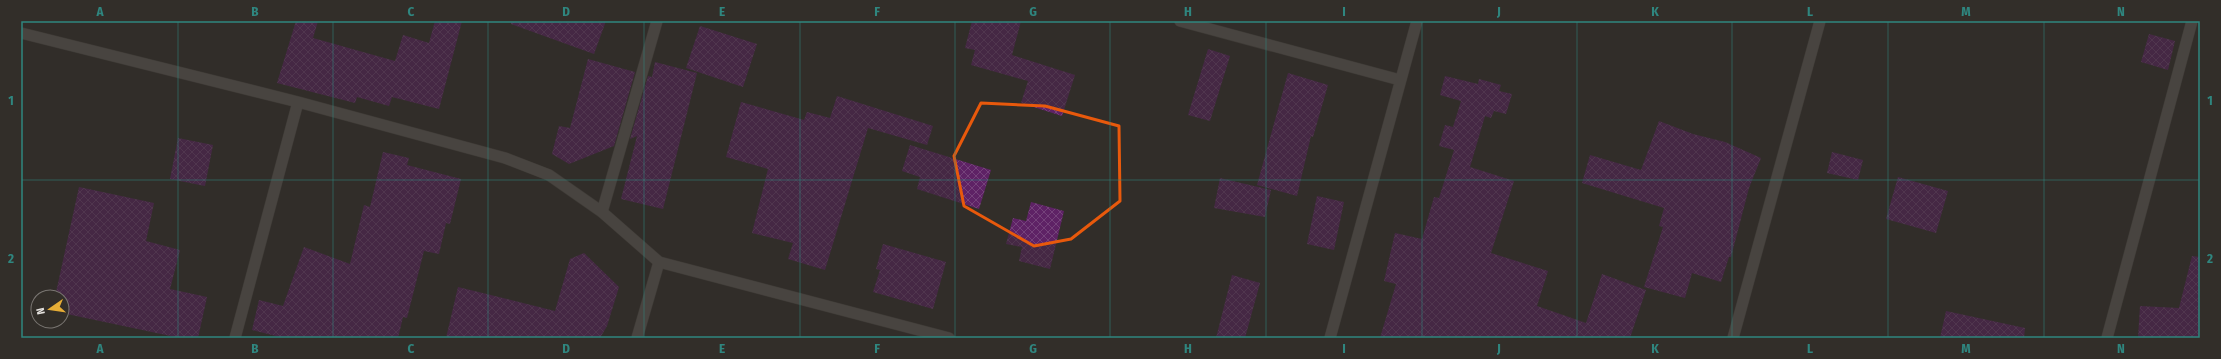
<svg xmlns="http://www.w3.org/2000/svg" width="2221" height="359" font-family="'Fira Sans Condensed',sans-serif">
	<defs>
		<pattern id="building-cross-hatch" width="8" height="8" patternUnits="userSpaceOnUse"><rect width="8" height="8" fill="#5e2265"/><path d="M0 0l8 8M0 8l8-8" fill="none" stroke="#75427b"/></pattern>
	</defs>
	<rect width="100%" height="100%" fill="#322e29"/>
	<!-- building -->
	<path fill="url(#building-cross-hatch)" d="M296 21H318L313 38 395 61 403 35 429 43 435 21H462L439 109 392 97 389 106 357 97 355 103 277 83Z
		M511 21H606L594 54 511 24Z
		M972 21H1021L1012 55 1075 75 1062 116 1021 103 1028 81 971 65 975 50 965 48Z
		M700 26 757 44 743 87 686 68Z
		M2149 34 2175 41 2168 70 2141 62Z
		M1208 49 1230 56 1210 121 1188 115Z
		M588 59 635 72 614 146 569 164 552 154 559 126 570 128Z
		M655 62 697 73 663 209 621 199 637 136 630 139 648 76 652 77Z
		M1288 73 1328 85 1313 137 1311 136 1297 196 1257 185Z
		M1445 76 1478 84 1479 79 1501 85 1499 91 1512 94 1506 114 1494 111 1491 118 1485 116 1470 167 1514 181 1491 253 1548 271 1537 306 1586 323 1602 274 1646 290 1630 338H1380L1396 284 1384 281 1395 233 1422 239 1434 197 1439 198 1454 150 1439 146 1445 125 1453 127 1461 101 1440 95Z
		M837 96 933 126 927 145 868 128 825 270 788 259 793 243 752 233 768 169 726 157 741 102 804 120 807 112 830 118Z
		M1659 121 1693 134 1725 142 1761 158 1749 188 1731 257H1729L1721 282 1692 273 1685 298 1644 287 1663 227 1659 226 1664 208 1582 183 1590 155 1641 170Z
		M178 138 213 145 205 186 170 179Z
		M910 145 991 170 979 209 917 189 920 177 902 171Z
		M383 152 409 158 407 165 461 179 450 224 446 223 439 254 424 251 407 318 403 317 398 338H284L252 330 259 300 283 306 304 247 350 264 364 205 370 207Z
		M1832 152 1863 160 1858 180 1827 173Z
		M1898 177 1948 191 1936 233 1886 219Z
		M1220 178 1271 190 1265 217 1214 208Z
		M79 187 154 203 146 241 180 250 170 289 207 297 198 338H180L62 313V297H55Z
		M1317 196 1344 202 1334 250 1307 244Z
		M1031 202 1064 211 1050 269 1019 261 1022 247 1006 244 1013 218 1026 221Z
		M883 244 946 262 933 309 873 292 880 270 876 269Z
		M584 253 619 287 607 326 600 338H446L458 287 555 311 570 259Z
		M2192 256 2200 257V338H2138L2140 306 2179 308Z
		M1232 275 1260 283 1245 338H1216Z
		M1946 311 2025 328 2024 338H1940Z"/>
	<g fill="none" stroke-linecap="round" stroke-linejoin="round">
		<!-- minor casing -->
		<g stroke="#4f4b47" stroke-width="12">
			<path id="minor" d="M1180 21 1400 80
				M21 33 298 102 505 158 549 175 602 212 659 262 949 338
				M602 212 657 21
				M235 338 298 102
				M637 338 659 262
				M1330 338 1417 21
				M1733 338 1820 21
				M2107 338 2192 21"/>
		</g>
		<!-- minor -->
		<use href="#minor" stroke="#65605b" stroke-width="11"/>
	</g>
	<!-- marked area -->
	<path d="M0 0H2221V359H0ZM981 103 1045 106 1119 126 1120 201 1071 239 1034 246 964 206 954 156Z" fill="#322e29" fill-opacity=".55" fill-rule="evenodd"/>
	<path fill="none" stroke="#e8590c" stroke-width="3" stroke-linejoin="round" d="M981 103 1045 106 1119 126 1120 201 1071 239 1034 246 964 206 954 156Z"/>
	<!-- grid -->
	<path fill="none" stroke="#2f867f" stroke-width="1" stroke-opacity="0.55" d="M178 21V338M333 21V338M488 21V338M644 21V338M800 21V338M955 21V338M1110 21V338M1266 21V338M1422 21V338M1577 21V338M1732 21V338M1888 21V338M2044 21V338M21 180H2200"/>
	<!-- border -->
	<rect width="2221" height="359" fill="none" stroke="#322e29" stroke-width="44"/>
	<!-- north arrow -->
	<g transform="translate(50 309) rotate(257)"><circle r="19" fill="#322e29" stroke="#7a7672"/>
	<path d="M0-3L7 15L0 10L-7 15Z" fill="#e6ad36"/>
	<text y="-6" font-size="11" font-weight="bold" text-anchor="middle" fill="#e6e3e0">N</text>
	</g>
	<rect x="22" y="22" width="2177" height="315" fill="none" stroke="#2f867f" stroke-width="1.5"/>
	<g font-size="13" text-anchor="middle" font-weight="bold" fill="#2f867f">
		<text x="100" y="16">A</text>
		<text x="255" y="16">B</text>
		<text x="411" y="16">C</text>
		<text x="566" y="16">D</text>
		<text x="722" y="16">E</text>
		<text x="877" y="16">F</text>
		<text x="1033" y="16">G</text>
		<text x="1188" y="16">H</text>
		<text x="1344" y="16">I</text>
		<text x="1499" y="16">J</text>
		<text x="1655" y="16">K</text>
		<text x="1810" y="16">L</text>
		<text x="1966" y="16">M</text>
		<text x="2121" y="16">N</text>
		<text x="11" y="105">1</text>
		<text x="2210" y="105">1</text>
		<text x="11" y="263">2</text>
		<text x="2210" y="263">2</text>
		<text x="100" y="353">A</text>
		<text x="255" y="353">B</text>
		<text x="411" y="353">C</text>
		<text x="566" y="353">D</text>
		<text x="722" y="353">E</text>
		<text x="877" y="353">F</text>
		<text x="1033" y="353">G</text>
		<text x="1188" y="353">H</text>
		<text x="1344" y="353">I</text>
		<text x="1499" y="353">J</text>
		<text x="1655" y="353">K</text>
		<text x="1810" y="353">L</text>
		<text x="1966" y="353">M</text>
		<text x="2121" y="353">N</text>
	</g>
</svg>
